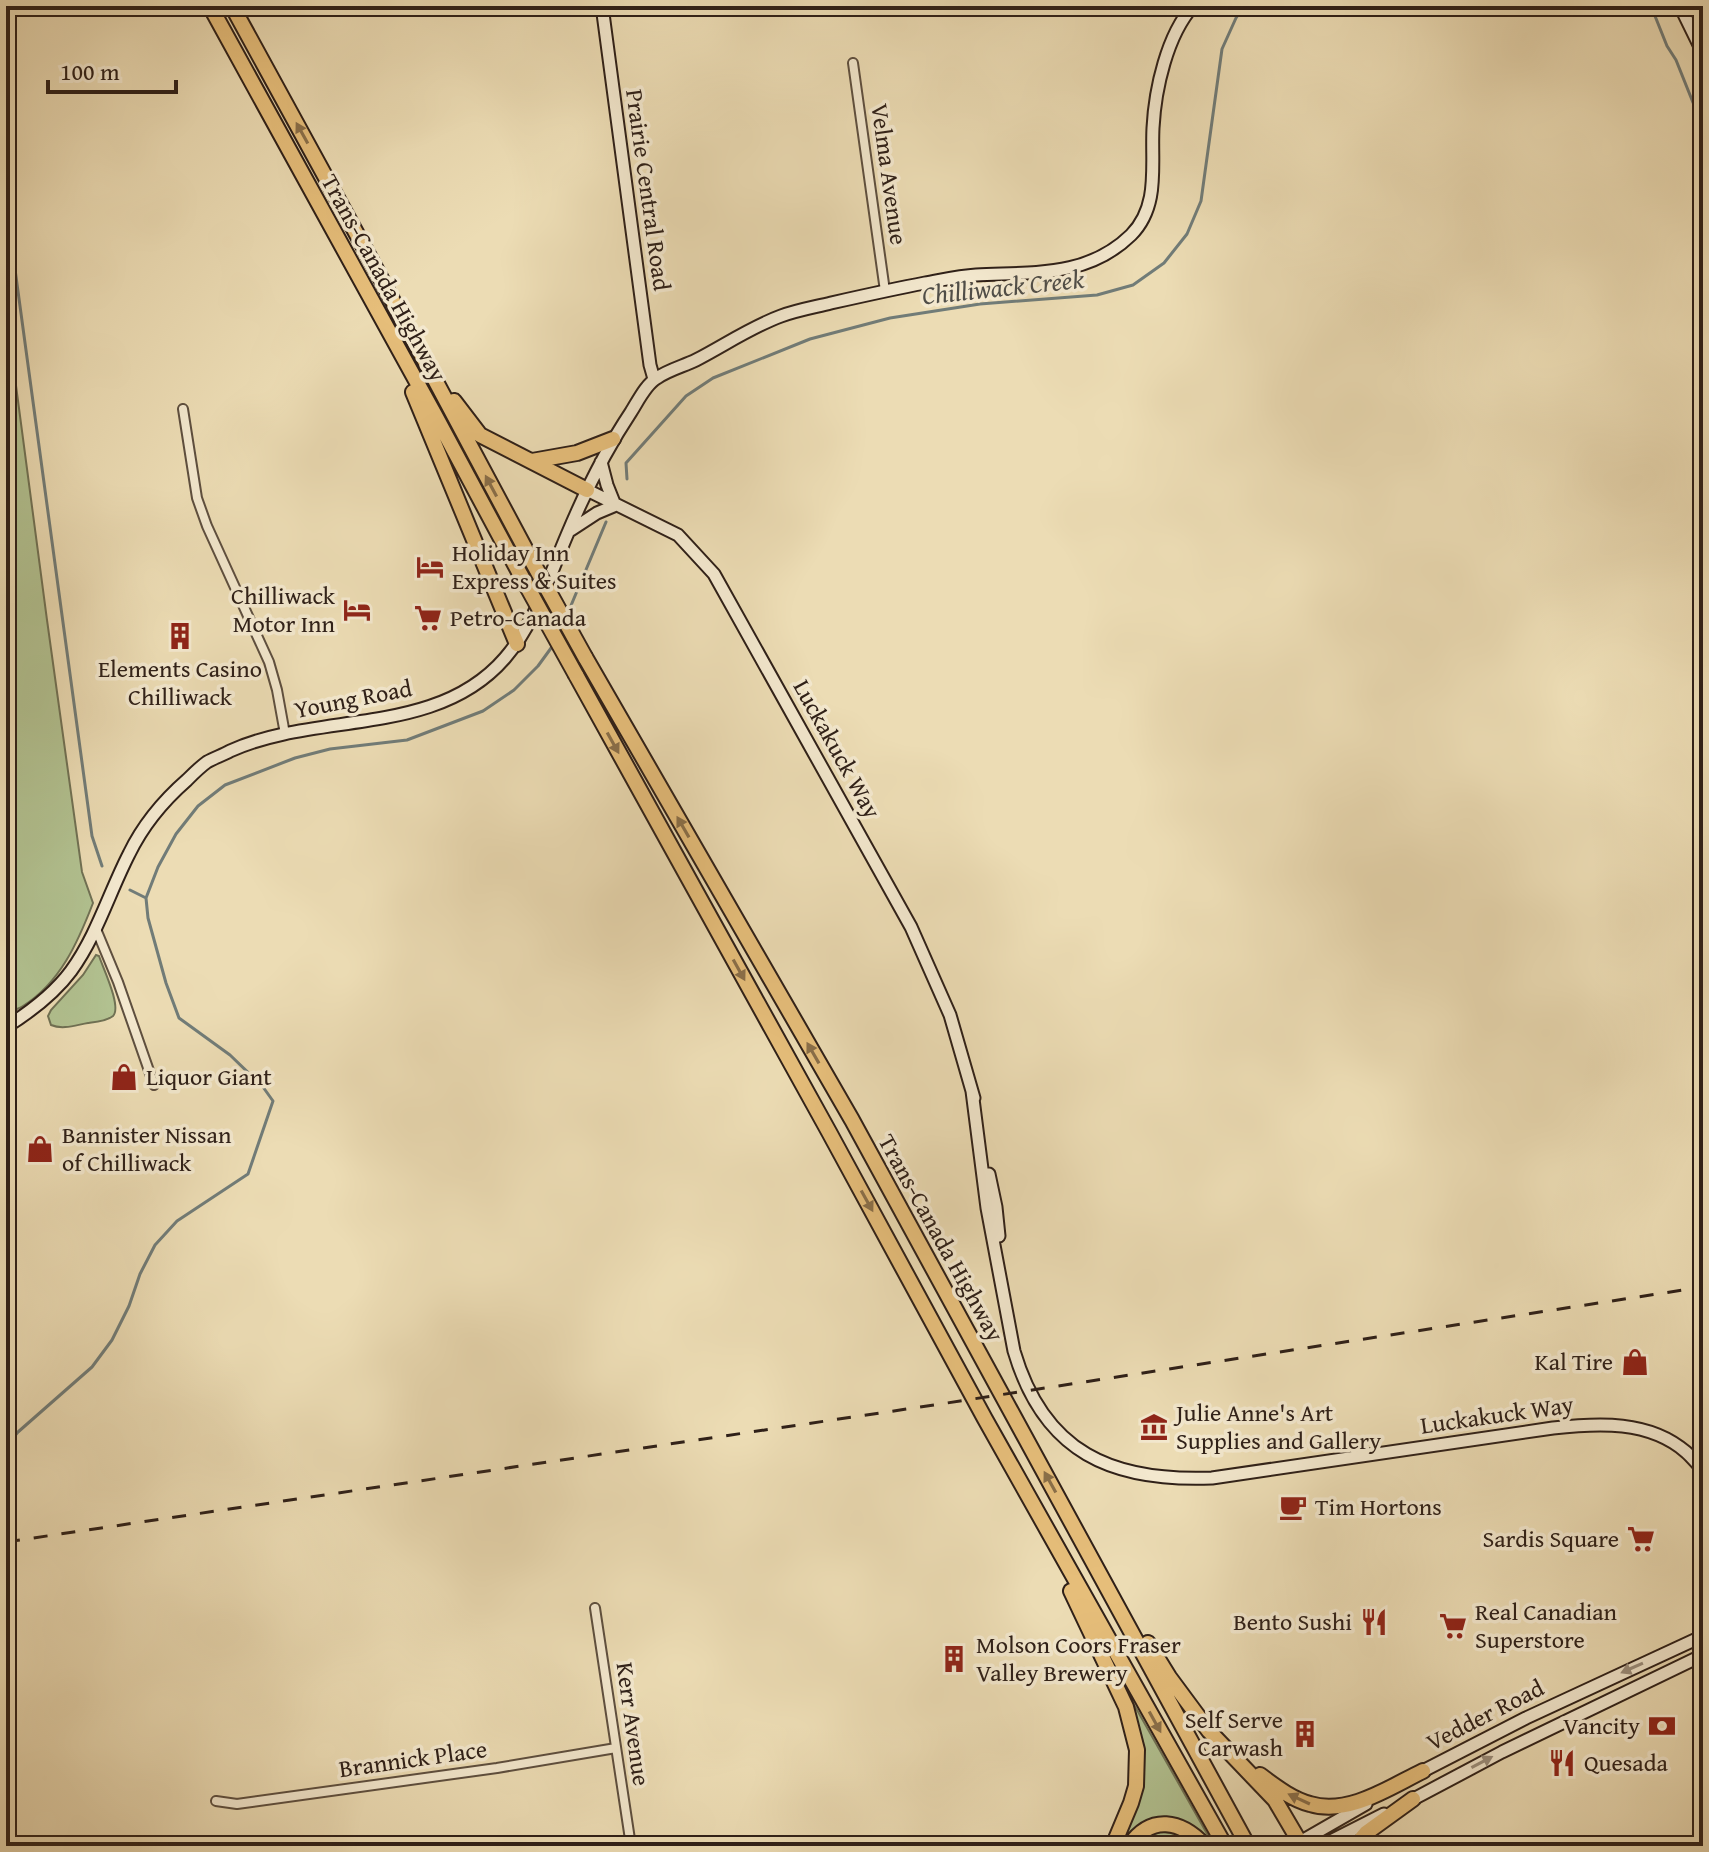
<svg xmlns="http://www.w3.org/2000/svg" width="1709" height="1852" font-family="'Gentium Book Plus',serif">
	<rect width="100%" height="100%" fill="#ecdcb4"/>
	<filter id="stains"><feTurbulence type="fractalNoise" baseFrequency=".0025" numOctaves="4"/><feColorMatrix values="0 0 0 0 .2 0 0 0 0 .09 0 0 0 0 .02 0 0 0 .5 -.17"/></filter>
	<radialGradient id="worn" r=".72"><stop offset=".6" stop-color="#630" stop-opacity="0"/><stop offset="1" stop-color="#630" stop-opacity=".3"/></radialGradient>
	<!-- green -->
	<path fill="#b2c291" stroke="#707154" stroke-width="2" d="M6 310 47 620 82 872 93 903C78 942 60 983 23 1006 18 1009 11 1011 6 1015Z
		M96 955 99 956C103 968 122 1007 113 1016 107 1021 96 1022 88 1023 76 1025 63 1030 51 1025L48 1016 51 1010 83 975Z
		M1124 1687 1214 1846H1210L1174 1821 1126 1840 1124 1838 1136 1804Z
		M1160 1832C1174 1831 1182 1836 1192 1846H1137L1144 1839Z"/>
	<g fill="none" stroke-linecap="round" stroke-linejoin="round">
		<!-- stream -->
		<path stroke="#717c78" stroke-width="3" d="M1651 6 1667 46 1676 60 1702 125 1703 131
			M6 203 92 836 102 866
			M627 479 626 463 686 396 713 378 810 339 890 318 980 304 1097 295 1133 285 1164 263 1187 234 1201 201 1222 49 1236 18 1244 6
			M567 615 606 522
			M130 890 146 898
			M6 1446 18 1432 92 1367 112 1340 129 1306 140 1274 155 1245 177 1221 248 1174 273 1101 263 1087 230 1055 179 1018 166 983 148 918 146 898 158 867 176 834 198 806 225 785 295 758 330 749 407 740 483 711 514 690 538 666 554 644"/>
		<!-- street casing -->
		<g stroke="#5e4f3f" stroke-width="12">
			<path id="street" d="M853 63 885 291
				M183 409 197 498 207 526 269 662 277 690 285 734
				M96 929 118 982 154 1085
				M595 1608 631 1846
				M216 1801 237 1804 497 1768 616 1748"/>
		</g>
		<!-- secondary casing -->
		<g stroke="#2f2018" stroke-width="15">
			<path id="secondary" d="M602 6 650 365 654 379
				M1680 6 1703 53
				M601 462 607 485 615 505
				M587 490 678 535 714 574 911 927 950 1015 974 1098
				M571 530 597 513 616 505
				M6 1027C30 1012 54 994 71 971 97 935 109 893 129 854 143 825 163 801 187 780 193 774 200 767 207 762 214 758 223 755 230 751 317 711 436 738 505 658 535 623 549 577 567 535 585 492 605 451 631 412 638 401 646 384 657 378 668 370 684 366 696 360 725 345 751 327 781 316 797 310 815 307 831 303 862 296 893 289 925 283 942 280 959 276 976 275 1032 272 1087 278 1131 235 1160 206 1151 165 1153 128 1155 89 1167 35 1193 6
				M972 1091 987 1208 1014 1351C1044 1453 1112 1482 1212 1478L1553 1428C1598 1423 1649 1420 1686 1452 1692 1457 1697 1464 1703 1470
				M989 1174 996 1207 999 1236
				M1419 1773 1526 1718 1703 1636
				M1406 1803 1502 1752 1703 1655
				M1293 1846 1366 1804
				M1321 1846 1384 1814"/>
		</g>
		<!-- highway casing -->
		<g stroke="#2f2018" stroke-width="18">
			<path id="highway" d="M210 6 435 415 519 572
				M232 6 371 260 528 554
				M413 392 517 644
				M454 401 480 435 587 490
				M532 461 577 453 613 439
				M585 657 852 1120 1248 1846
				M576 675 829 1132 985 1419 1225 1846
				M1071 1591 1126 1707 1137 1750 1136 1786 1131 1803 1113 1846
				M1148 1643 1169 1677 1209 1731 1275 1800 1302 1846
				M1260 1775C1275 1786 1291 1799 1310 1804 1348 1816 1390 1787 1423 1771
				M1129 1846C1151 1814 1181 1820 1205 1846
				M1355 1846 1366 1833 1413 1799"/>
		</g>
		<!-- street -->
		<use href="#street" stroke="#f3e8ce" stroke-width="8"/>
		<!-- secondary -->
		<use href="#secondary" stroke="#f3e8ce" stroke-width="11"/>
		<!-- highway -->
		<use href="#highway" stroke="#e6be7a" stroke-width="14"/>
		<!-- rail -->
		<path stroke="#2f2018" stroke-width="3" stroke-dasharray="14 14" stroke-linecap="butt" d="M6 1542 934 1405 1703 1287"/>
		<!-- highway-bridge casing -->
		<g stroke="#2f2018" stroke-width="18" stroke-linecap="butt">
			<path id="highway-bridge" d="M528 554 585 657
				M519 572 576 675"/>
		</g>
		<!-- highway-bridge -->
		<use href="#highway-bridge" stroke="#e6be7a" stroke-width="14"/>
	</g>
	<!-- one-way arrows -->
	<defs><path id="oneway-solid" d="M-6-.8H1V-3.2L6.5 0L1 3.2V.8H-6Z" transform="scale(2)"/></defs>
	<g fill="#8a6f49">
		<use href="#oneway-solid" transform="translate(302 133) rotate(-119)"/>
		<use href="#oneway-solid" transform="translate(491 486) rotate(-118)"/>
		<use href="#oneway-solid" transform="translate(613 743) rotate(61)"/>
		<use href="#oneway-solid" transform="translate(683 827) rotate(-120)"/>
		<use href="#oneway-solid" transform="translate(739 970) rotate(61)"/>
		<use href="#oneway-solid" transform="translate(813 1053) rotate(-120)"/>
		<use href="#oneway-solid" transform="translate(867 1201) rotate(61)"/>
		<use href="#oneway-solid" transform="translate(1050 1482) rotate(-119)"/>
		<use href="#oneway-solid" transform="translate(1155 1722) rotate(61)"/>
		<use href="#oneway-solid" transform="translate(1299 1799) rotate(-155)"/>
	</g>
	<g fill="#9b8e7c">
		<use href="#oneway-solid" transform="translate(1632 1668) rotate(156)"/>
		<use href="#oneway-solid" transform="translate(1482 1762) rotate(-28)"/>
	</g>
	<!-- icons -->
	<defs>
		<g id="hotel-bare" transform="scale(2.16)"><path d="M-6-4.5h1.5V1H6V5H4.5V3h-9V5H-6ZM-4 0a1.8 1.8 0 1 1 3.6 0ZM.5 0V-2.5h3Q6-2.5 6 0Z" fill="#8f2418" stroke="#f3e8ce" stroke-width="2.5" paint-order="stroke"/></g>
		<g id="supermarket-bare" transform="scale(2.16)"><path d="M-6-5.5h2.5l.6 2H6L4.5 2H-2.5L-4.4-4H-6ZM-1.5 3.2a1.3 1.3 0 1 0 .1 0ZM3 3.2a1.3 1.3 0 1 0 .1 0Z" fill="#8f2418" stroke="#f3e8ce" stroke-width="2.5" paint-order="stroke"/></g>
		<g id="building-bare" transform="scale(2.16)"><path d="M-4-6H4V6H1V3H-1V6H-4ZM-2.5-4.3h1.7v1.8h-1.7ZM.8-4.3h1.7v1.8H.8ZM-2.5-1h1.7V.8h-1.7ZM.8-1h1.7V.8H.8Z" fill="#8f2418" stroke="#f3e8ce" stroke-width="2.5" paint-order="stroke"/></g>
		<g id="shop-bare" transform="scale(2.16)"><path d="M-5-2.5h2.3a2.7 3.5 0 0 1 5.4 0H5L5.5 6h-11ZM-1.5-2.5h3a1.5 2.3 0 0 0-3 0Z" fill="#8f2418" stroke="#f3e8ce" stroke-width="2.5" paint-order="stroke"/></g>
		<g id="museum-bare" transform="scale(2.16)"><path d="M0-6L6-3V-2H-6V-3ZM-5-1h2V3h-2ZM-1-1h2V3h-2ZM3-1h2V3H3ZM-6 4H6V6H-6Z" fill="#8f2418" stroke="#f3e8ce" stroke-width="2.5" paint-order="stroke"/></g>
		<g id="cafe-bare" transform="scale(2.16)"><path d="M-5.5-4.5H6V0H3Q3 3.5 0 3.5H-2.5Q-5.5 3.5-5.5 0ZM3-3.2v2h1.7v-2ZM-6 4.5H4V6H-6Z" fill="#8f2418" stroke="#f3e8ce" stroke-width="2.5" paint-order="stroke"/></g>
		<g id="restaurant-bare" transform="scale(2.16)"><path d="M-5-6h1v4h1v-4h1v4h1v-4h1v5L-1.5 .5V6h-2V.5L-5-1ZM5-6V6H3V1.5H1.5Q1.5-4 5-6Z" fill="#8f2418" stroke="#f3e8ce" stroke-width="2.5" paint-order="stroke"/></g>
		<g id="bank-bare" transform="scale(2.16)"><path d="M-6-4H6V4H-6ZM0-2.3a2.3 2.3 0 1 0 0 4.6a2.3 2.3 0 1 0 0-4.6Z" fill="#8f2418" stroke="#f3e8ce" stroke-width="2.5" paint-order="stroke"/></g>
	</defs>
	<g fill-rule="evenodd">
		<use href="#hotel-bare" x="430" y="567"/>
		<use href="#hotel-bare" x="357" y="610"/>
		<use href="#supermarket-bare" x="428" y="618"/>
		<use href="#building-bare" x="180" y="636"/>
		<use href="#shop-bare" x="124" y="1077"/>
		<use href="#shop-bare" x="40" y="1149"/>
		<use href="#shop-bare" x="1635" y="1362"/>
		<use href="#museum-bare" x="1154" y="1427"/>
		<use href="#cafe-bare" x="1293" y="1507"/>
		<use href="#supermarket-bare" x="1641" y="1539"/>
		<use href="#restaurant-bare" x="1374" y="1622"/>
		<use href="#supermarket-bare" x="1453" y="1626"/>
		<use href="#building-bare" x="954" y="1659"/>
		<use href="#bank-bare" x="1662" y="1726"/>
		<use href="#building-bare" x="1305" y="1734"/>
		<use href="#restaurant-bare" x="1562" y="1763"/>
	</g>
	<g text-anchor="middle" stroke-width="7" stroke-linejoin="round" paint-order="stroke">
		<!-- street labels -->
		<g font-size="24" fill="#2f2018" stroke="#f3e8ce">
			<text transform="translate(889 174) rotate(82)" y="8">Velma Avenue</text>
			<text transform="translate(648 190) rotate(82)" y="8">Prairie Central Road</text>
			<text transform="translate(384 278) rotate(61)" y="8">Trans-Canada Highway</text>
			<text transform="translate(353 699) rotate(-11)" y="8">Young Road</text>
			<text transform="translate(837 749) rotate(61)" y="8">Luckakuck Way</text>
			<text transform="translate(941 1238) rotate(61)" y="8">Trans-Canada Highway</text>
			<text transform="translate(1497 1415) rotate(-8)" y="8">Luckakuck Way</text>
			<text transform="translate(1485 1715) rotate(-27)" y="8">Vedder Road</text>
			<text transform="translate(633 1724) rotate(82)" y="8">Kerr Avenue</text>
			<text transform="translate(413 1759) rotate(-8)" y="8">Brannick Place</text>
		</g>
		<!-- poi labels -->
		<g font-size="24" fill="#2f2018" stroke="#f3e8ce" text-anchor="start">
			<text x="452" y="561">Holiday Inn<tspan x="452" dy="28">Express &amp; Suites</tspan></text>
			<text x="335" y="604" text-anchor="end">Chilliwack<tspan x="335" dy="28">Motor Inn</tspan></text>
			<text x="450" y="626">Petro-Canada</text>
			<text x="180" y="677" text-anchor="middle">Elements Casino<tspan x="180" dy="28">Chilliwack</tspan></text>
			<text x="146" y="1085">Liquor Giant</text>
			<text x="62" y="1143">Bannister Nissan<tspan x="62" dy="28">of Chilliwack</tspan></text>
			<text x="1613" y="1370" text-anchor="end">Kal Tire</text>
			<text x="1176" y="1421">Julie Anne's Art<tspan x="1176" dy="28">Supplies and Gallery</tspan></text>
			<text x="1315" y="1515">Tim Hortons</text>
			<text x="1619" y="1547" text-anchor="end">Sardis Square</text>
			<text x="1475" y="1620">Real Canadian<tspan x="1475" dy="28">Superstore</tspan></text>
			<text x="1352" y="1630" text-anchor="end">Bento Sushi</text>
			<text x="976" y="1653">Molson Coors Fraser<tspan x="976" dy="28">Valley Brewery</tspan></text>
			<text x="1283" y="1728" text-anchor="end">Self Serve<tspan x="1283" dy="28">Carwash</tspan></text>
			<text x="1640" y="1734" text-anchor="end">Vancity</text>
			<text x="1584" y="1771">Quesada</text>
		</g>
		<!-- water labels -->
		<g font-size="26" font-style="italic" fill="#504e48" stroke="#f3e8ce">
			<text transform="translate(1003 287) rotate(-6)" y="9">Chilliwack Creek</text>
		</g>
	</g>
	<!-- margin -->
	<rect width="1709" height="1852" fill="none" stroke="#ecdcb4" stroke-width="32"/>
	<rect x="8" y="8" width="1693" height="1836" fill="none" stroke="#2f2018" stroke-width="4"/>
	<rect x="16" y="16" width="1677" height="1820" fill="none" stroke="#2f2018" stroke-width="2"/>
	<!-- scale -->
	<path d="M48 80v12h128v-12" fill="none" stroke="#2f2018" stroke-width="4"/>
	<text x="60" y="80" font-size="24" fill="#2f2018" stroke="#f3e8ce" stroke-width="6" paint-order="stroke">100 m</text>
	<rect width="100%" height="100%" filter="url(#stains)"/>
	<rect width="100%" height="100%" fill="url(#worn)"/>
</svg>
